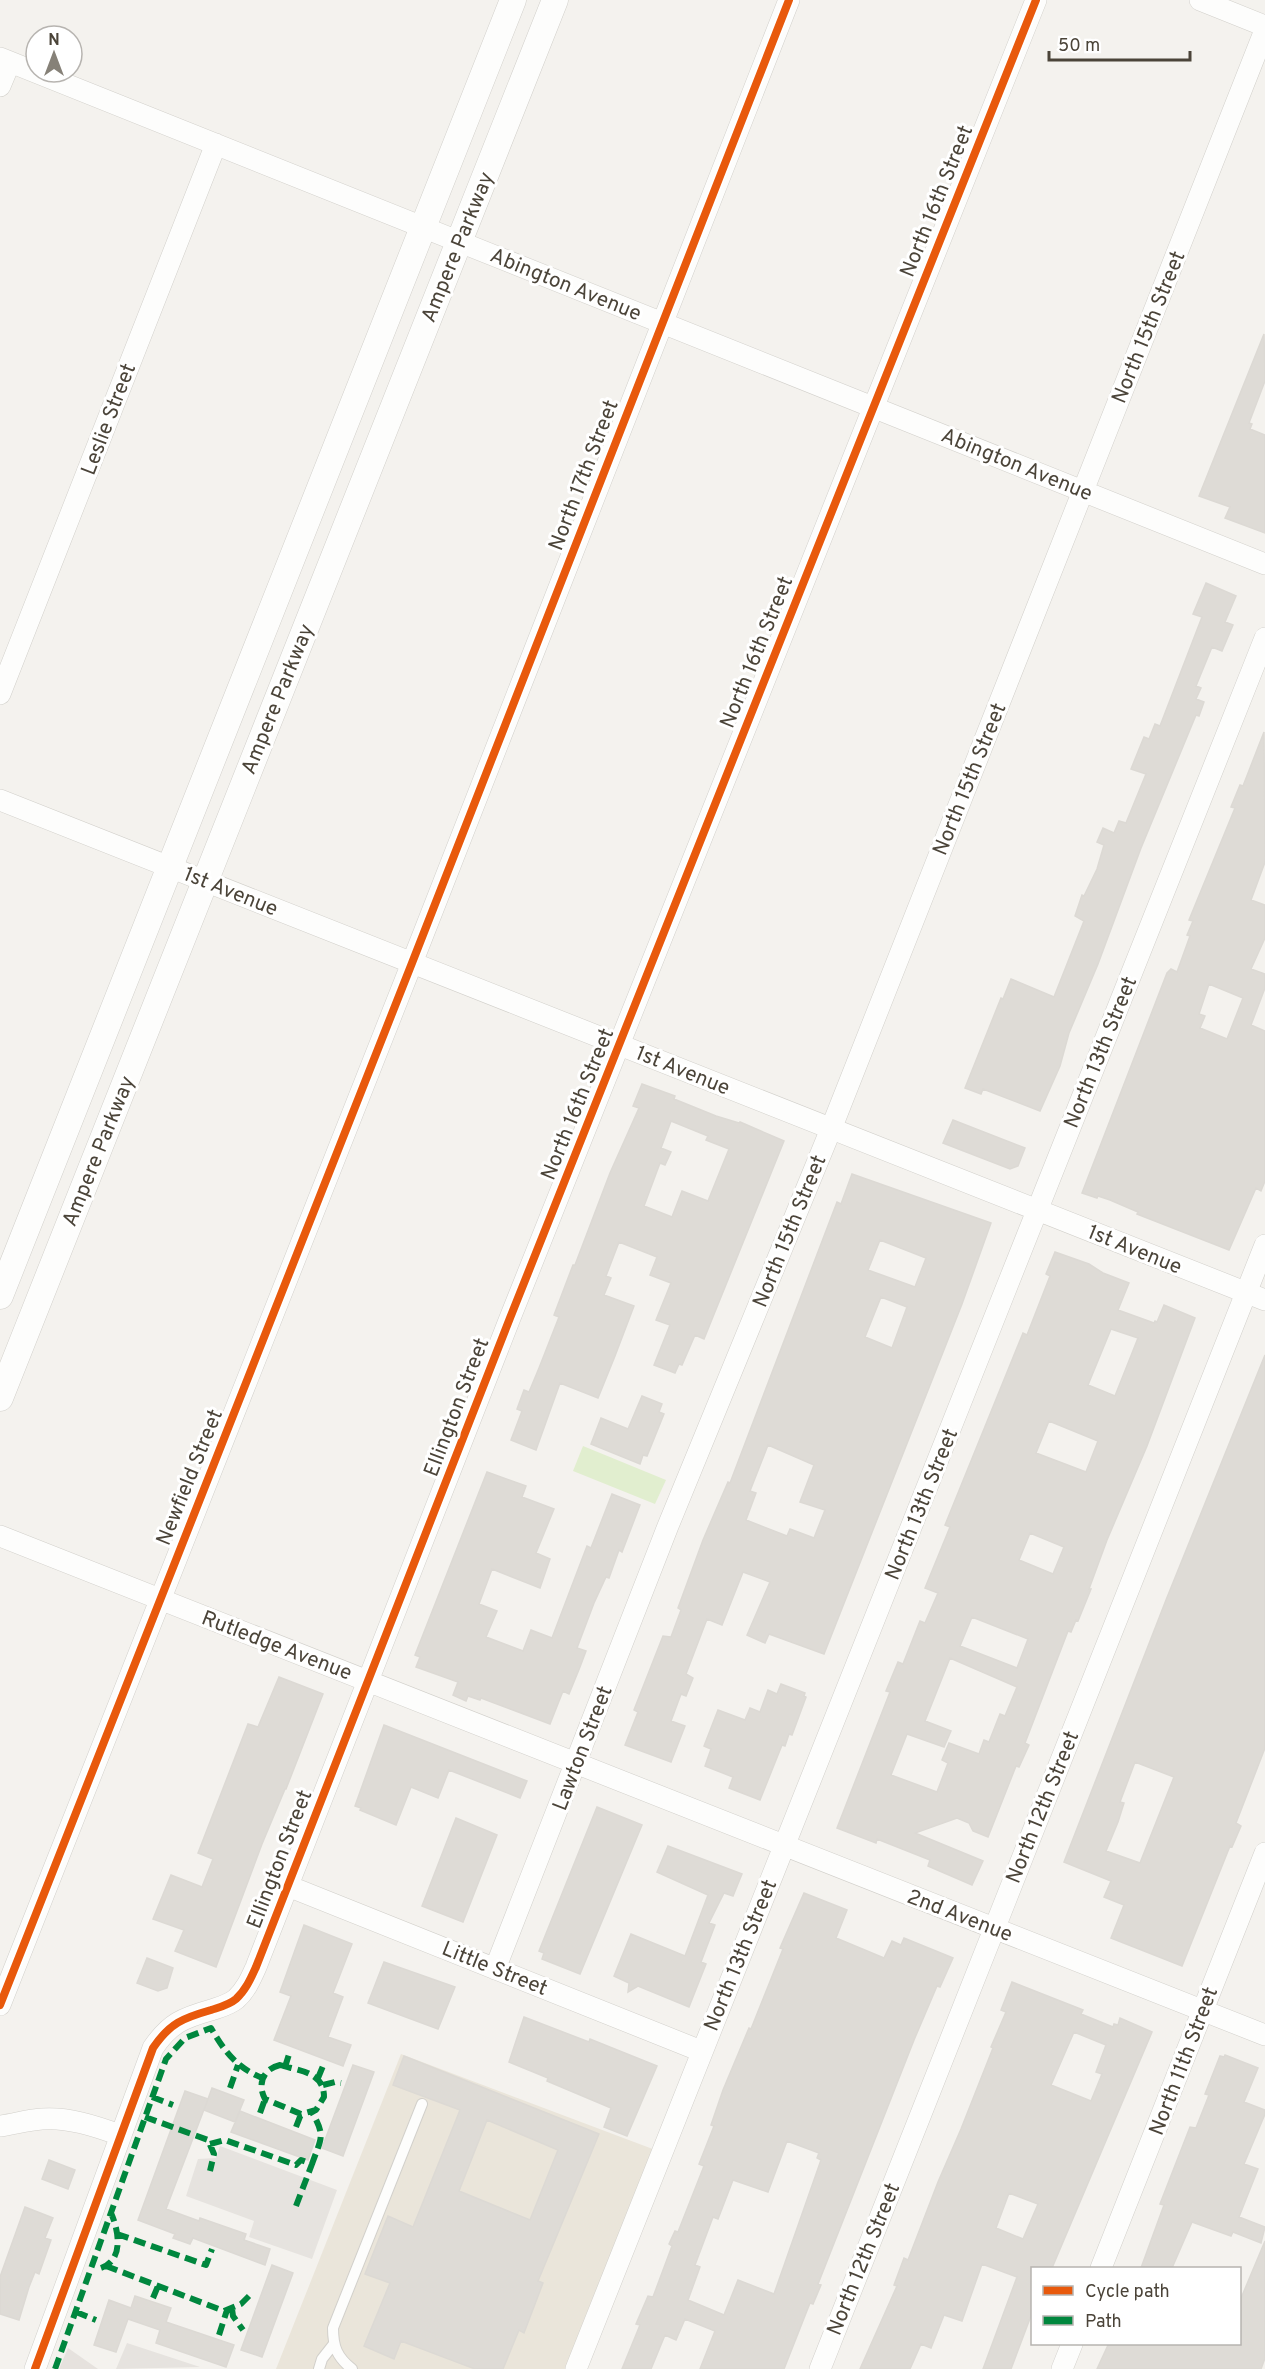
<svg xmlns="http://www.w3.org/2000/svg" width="1265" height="2369" font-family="Overpass,sans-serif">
	<rect width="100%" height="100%" fill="#f4f2ee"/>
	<!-- industrial -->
	<path fill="#e6e2de" d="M68 2348 98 2369H59Z"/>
	<!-- education -->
	<path fill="#eae5da" d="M401 2054 658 2151 569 2369H276Z"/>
	<!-- green -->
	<path fill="#e1eecf" d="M583 1446 666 1480 655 1504 573 1471Z"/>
	<!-- parking -->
	<path fill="#e6e3df" d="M220 2146 337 2190 312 2259 249 2237 254 2221 186 2196 198 2159 216 2158Z
		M127 2343 200 2367 116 2369Z"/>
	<!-- building -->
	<path fill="#dedbd6" stroke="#dcd9d4" stroke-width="1.5" fill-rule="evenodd" d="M1264 334 1265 381 1249 423 1252 424 1250 429 1265 435V533L1225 518 1230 507 1199 496Z
		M1206 583 1236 596 1225 622 1233 625 1222 651 1212 647 1196 686 1201 688 1196 699 1204 702 1199 716 1196 715 1141 848 1098 964 1069 1033 1060 1066 1040 1111 983 1089 981 1094 965 1088 1001 998 1003 999 1011 979 1054 997 1084 921 1075 916 1082 895 1084 896 1097 869 1104 845 1097 842 1103 828 1114 833 1119 821 1126 823 1146 774 1131 769 1144 737 1149 739 1155 724 1160 726 1202 617 1193 614Z
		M1264 732 1265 862 1251 900 1265 905V938L1251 969 1265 974V988L1251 1025 1265 1031V1181L1261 1191 1256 1188 1229 1250 1137 1214 1138 1212 1110 1200 1098 1196 1097 1198 1082 1193 1167 973 1171 969 1177 972 1190 936 1187 935 1193 921 1189 920 1235 808 1231 807 1240 785 1243 786ZM1209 984 1243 998 1227 1039 1200 1028 1205 1016 1199 1014Z
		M642 1084 675 1096 674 1099 716 1116 739 1123 740 1122 784 1141 704 1339 695 1335 682 1365 679 1364 675 1373 654 1365 670 1325 656 1320 671 1283 650 1275 657 1257 619 1242 606 1276 611 1278 604 1295 634 1306 615 1356 598 1398 560 1383 536 1450 511 1440 522 1411 517 1409 524 1390 529 1392 539 1368 559 1317 554 1315 573 1265H575L610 1173 639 1108 633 1106ZM671 1121 708 1136 706 1140 729 1149 708 1201 682 1191 672 1217 644 1206 660 1163 665 1165 671 1152 661 1148Z
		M953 1120 1025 1148 1018 1166 1010 1169 943 1143Z
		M852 1174 991 1223 962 1304 824 1654 769 1634 765 1643 747 1635 770 1582 743 1572 722 1625 707 1619 686 1674 693 1678 686 1696 681 1694 671 1721 685 1726 671 1762 625 1745 638 1712 634 1710 663 1636 671 1637 681 1610 678 1608 703 1540 728 1482 730 1483 837 1202 841 1204ZM880 1240 926 1258 915 1287 868 1270ZM881 1297 907 1307 892 1348 865 1337ZM768 1445 814 1465 800 1502 825 1510 814 1538 790 1529 787 1536 746 1520 756 1493 750 1491Z
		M1055 1252 1089 1264 1103 1273 1129 1283 1118 1310 1154 1323 1155 1321 1157 1322 1164 1305 1195 1318 1147 1446 1107 1540 1089 1589H1091L1078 1621 1076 1620 1071 1632 1068 1631 1025 1743 1029 1745 1019 1767 1016 1766 988 1837 973 1831 969 1823 957 1818 915 1833 983 1861 972 1885 928 1866 930 1860 877 1839 876 1843 837 1828 890 1692 886 1691 898 1662 903 1664 920 1621 925 1623 938 1593 925 1588 950 1527 945 1525 1023 1333 1027 1335 1050 1276 1046 1274ZM1111 1329 1138 1338 1115 1396 1088 1385ZM1049 1421 1098 1441 1086 1472 1036 1453ZM1030 1533 1064 1547 1053 1574 1019 1560ZM972 1617 1028 1639 1017 1668 960 1646ZM950 1658 1017 1687 1005 1716 1000 1714 989 1742 984 1740 979 1754 949 1743 942 1760 948 1763 937 1792 891 1775 907 1734 944 1747 951 1731 925 1721Z
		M1265 1355V1748L1236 1823 1241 1826 1232 1847 1230 1846 1182 1966 1111 1938 1124 1905 1104 1897 1111 1881 1064 1862 1166 1600ZM1135 1762 1174 1777 1140 1863 1106 1851 1118 1822 1124 1803 1120 1802Z
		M642 1396 662 1404 659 1412 664 1414 647 1456 643 1455 640 1464 591 1444 601 1418 628 1429Z
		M487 1472 526 1486 522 1497 554 1509 536 1553 550 1559 540 1588 492 1569 479 1604 497 1611 486 1637 523 1651 531 1630 552 1638 587 1546 591 1548 612 1494 640 1505 622 1552 619 1550 609 1578 606 1577 594 1603 577 1648 586 1651 580 1667 569 1694 563 1691 550 1724 481 1698 480 1700 468 1696 466 1701 453 1695 458 1682 416 1667 420 1657 415 1655Z
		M279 1677 323 1694 286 1789H285L262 1844 216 1967 175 1951 184 1930 153 1919 171 1875 202 1887 213 1859 198 1853 248 1724 258 1727Z
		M781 1684 805 1693 804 1696 806 1697 792 1735 789 1734 785 1746 782 1745 760 1800 729 1788 733 1777 705 1766 711 1749 704 1746 718 1710 745 1720 750 1708 760 1712 768 1690 777 1694Z
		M384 1725 527 1781 520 1798 449 1770 438 1798 411 1787 396 1825 360 1810 361 1808 355 1806Z
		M597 1807 642 1825 580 1974 542 1959 544 1953 539 1951Z
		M456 1818 497 1835 463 1922 422 1906Z
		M668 1846 742 1874 733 1896 724 1893 709 1923 715 1925 701 1962 706 1964 689 2007 638 1986 628 1992 629 1983 614 1976 631 1934 685 1956 708 1895 657 1872Z
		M804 1893 847 1910 836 1938 884 1958 892 1941 901 1945 904 1938 953 1958 940 1987 937 1986 914 2040 818 2284 821 2285 813 2304 810 2303 784 2369H700L715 2331 685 2319 676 2340 665 2335 651 2369H622L640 2325 636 2324 648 2296 653 2297 672 2246 669 2244 675 2231 678 2232 704 2166 699 2164 714 2126 711 2125 723 2090 749 2028 751 2029 783 1949 780 1948ZM787 2141 819 2153 817 2158 821 2160 774 2294 738 2280 724 2315 688 2300 700 2267 695 2265 713 2217 718 2219 733 2180 768 2192Z
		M304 1925 352 1944 333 1993 343 1997 328 2037 351 2045 343 2066 274 2040 291 1996 280 1992Z
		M147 1958 173 1968 167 1988 158 1991 137 1983Z
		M384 1962 455 1987 438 2029 368 2003Z
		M1012 1982 1083 2010 1081 2014 1113 2027 1114 2024 1118 2025 1120 2018 1152 2032 1052 2268H1032V2313L1011 2369H983L1017 2277 982 2264 962 2321 944 2315 931 2348 921 2344 910 2369H860L897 2286 894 2285 904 2258 908 2260 938 2182 961 2129 993 2048 991 2047 1006 2012 1001 2010ZM1074 2032 1106 2045 1096 2072 1102 2074 1091 2101 1051 2085ZM1009 2193 1038 2204 1023 2239 996 2228Z
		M524 2017 589 2042 590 2039 657 2066 627 2136 604 2127 611 2108 547 2081 548 2078 509 2062Z
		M1225 2055 1258 2068 1244 2102 1265 2110V2114L1244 2164 1258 2169 1239 2217 1265 2227 1261 2243 1233 2232 1231 2236 1192 2222 1172 2268H1141L1164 2205 1160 2204 1190 2127 1196 2128 1209 2095 1205 2094 1220 2056 1224 2057Z
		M404 2056 599 2134 538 2281 543 2283 524 2333 519 2330 503 2369H475L401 2341 394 2359 364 2346 390 2283 365 2274 388 2216 413 2227 460 2110 393 2085ZM487 2120 558 2150 530 2220 459 2191Z
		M353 2065 374 2072 343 2156 322 2148Z
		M212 2088 244 2100 235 2122 204 2110Z
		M185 2091 208 2099 166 2209 199 2221 200 2218 246 2234 244 2240 270 2249 265 2265 193 2238 190 2244 173 2238 175 2234 138 2220Z
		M240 2111 315 2140 308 2160 231 2132Z
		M49 2160 75 2170 68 2189 42 2179Z
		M25 2207 53 2218 45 2238 51 2240 39 2274 35 2272 29 2287 19 2320 0 2314V2277Z
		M1265 2241V2358L1261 2369H1097L1109 2343H1239V2303Z
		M272 2265 293 2273 262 2357 241 2350Z
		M135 2296 171 2308 166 2322 234 2345 226 2367 156 2343 160 2330 128 2319 116 2352 94 2345 109 2300 131 2308Z"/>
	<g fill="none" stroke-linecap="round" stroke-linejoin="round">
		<!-- service casing -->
		<g stroke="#d2d0cb" stroke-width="12">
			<path id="service" d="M319 2369 322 2359 333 2345
				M352 2369C337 2357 333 2347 333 2328L422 2104"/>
		</g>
		<!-- minor casing -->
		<g stroke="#d2d0cb" stroke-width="22">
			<path id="minor" d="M1200 0 1265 26
				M0 58 1265 564
				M0 86 10 62
				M0 694 216 144
				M0 800 1265 1300
				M0 1536 1265 2035
				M288 1886 701 2051
				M495 1969 668 1526 831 1129 1265 30
				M0 2005 412 963 789 0
				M0 2126C14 2124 28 2120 42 2119 68 2117 95 2126 120 2135
				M1101 2268 1265 1853
				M35 2369 153 2048C170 2023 183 2018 211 2010 220 2007 229 2005 236 1999 246 1990 251 1978 256 1967L510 1318 1036 0
				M576 2369 1265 638
				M820 2369 1265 1245
				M1062 2369 1072 2344"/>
		</g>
		<!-- tertiary casing -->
		<g stroke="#d2d0cb" stroke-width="27">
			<path id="tertiary" d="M0 1296 513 0
				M0 1398 555 0"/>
		</g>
		<!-- service -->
		<use href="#service" stroke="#fdfdfc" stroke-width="10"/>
		<!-- minor -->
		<use href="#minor" stroke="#fdfdfc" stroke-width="21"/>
		<!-- tertiary -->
		<use href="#tertiary" stroke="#fdfdfc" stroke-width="26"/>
		<!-- quiet -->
		<path stroke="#00873e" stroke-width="6" stroke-dasharray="12 6" stroke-linecap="butt" d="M280 2065C300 2071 324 2072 324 2097L316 2110 301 2114 265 2099C257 2084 263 2069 280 2065Z
			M285 2067 290 2051
			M318 2078 323 2066
			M323 2085 335 2082 341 2083
			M230 2088 238 2065
			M152 2097 173 2105
			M260 2113 265 2099
			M145 2117 208 2140 214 2154 210 2171
			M296 2127 301 2114
			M210 2144 225 2140 296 2165 301 2160 312 2164C321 2138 326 2137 312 2112
			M296 2206 312 2164
			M117 2234 206 2265 212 2249
			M106 2266 224 2311 241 2304 249 2296
			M101 2268C124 2260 119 2231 111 2213
			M153 2298 158 2286
			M232 2309 233 2316 243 2330
			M76 2312 96 2320
			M219 2335 227 2310
			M55 2369 166 2059 185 2038 211 2028C225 2052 236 2067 262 2078"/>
		<!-- cycleway casing -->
		<g stroke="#fff" stroke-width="11">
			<path id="cycleway" d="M0 2005 412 963 789 0
				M35 2369 153 2048C170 2023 183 2018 211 2010 220 2007 229 2005 236 1999 246 1990 251 1978 256 1967L510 1318 1036 0"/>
		</g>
		<!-- cycleway -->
		<use href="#cycleway" stroke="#e8590c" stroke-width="8"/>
	</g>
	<g text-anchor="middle" stroke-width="6" stroke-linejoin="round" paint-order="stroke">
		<!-- street labels -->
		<g font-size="21" fill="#4b4439" stroke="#fff">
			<text transform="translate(936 201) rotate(-68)" y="7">North 16th Street</text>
			<text transform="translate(457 247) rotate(-68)" y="7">Ampere Parkway</text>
			<text transform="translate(566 284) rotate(22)" y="7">Abington Avenue</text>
			<text transform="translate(1148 327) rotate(-68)" y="7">North 15th Street</text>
			<text transform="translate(108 419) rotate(-69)" y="7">Leslie Street</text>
			<text transform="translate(1017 464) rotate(22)" y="7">Abington Avenue</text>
			<text transform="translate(583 475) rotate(-69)" y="7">North 17th Street</text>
			<text transform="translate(756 652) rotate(-68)" y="7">North 16th Street</text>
			<text transform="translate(277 699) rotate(-68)" y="7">Ampere Parkway</text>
			<text transform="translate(969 779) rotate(-68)" y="7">North 15th Street</text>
			<text transform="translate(231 891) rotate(22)" y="7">1st Avenue</text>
			<text transform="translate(1100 1052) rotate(-68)" y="7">North 13th Street</text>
			<text transform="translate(683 1070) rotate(22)" y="7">1st Avenue</text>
			<text transform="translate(577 1104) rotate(-68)" y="7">North 16th Street</text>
			<text transform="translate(98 1151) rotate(-68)" y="7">Ampere Parkway</text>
			<text transform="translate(789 1231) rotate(-68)" y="7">North 15th Street</text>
			<text transform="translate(1135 1249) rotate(22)" y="7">1st Avenue</text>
			<text transform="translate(456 1407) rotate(-69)" y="7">Ellington Street</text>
			<text transform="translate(189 1477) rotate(-68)" y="7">Newfield Street</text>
			<text transform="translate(921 1504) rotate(-68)" y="7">North 13th Street</text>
			<text transform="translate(277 1645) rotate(21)" y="7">Rutledge Avenue</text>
			<text transform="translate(582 1748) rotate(-69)" y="7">Lawton Street</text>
			<text transform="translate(1042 1807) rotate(-68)" y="7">North 12th Street</text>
			<text transform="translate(279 1859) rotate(-69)" y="7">Ellington Street</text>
			<text transform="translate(960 1915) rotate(21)" y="7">2nd Avenue</text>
			<text transform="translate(740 1955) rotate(-68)" y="7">North 13th Street</text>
			<text transform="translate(495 1968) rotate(22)" y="7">Little Street</text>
			<text transform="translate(1183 2061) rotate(-69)" y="7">North 11th Street</text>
			<text transform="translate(863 2259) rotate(-68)" y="7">North 12th Street</text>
		</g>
	</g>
	<!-- legend -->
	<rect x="1031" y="2267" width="210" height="78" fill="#ffffff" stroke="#b7b4b0" stroke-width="1.5"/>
	<rect x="1043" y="2286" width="30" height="9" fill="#e8590c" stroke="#b7b4b0" stroke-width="1.5"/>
	<text x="1085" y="2297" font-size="18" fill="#4b4439">Cycle path</text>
	<rect x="1043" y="2316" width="30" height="9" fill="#00873e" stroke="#b7b4b0" stroke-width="1.5"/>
	<text x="1085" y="2327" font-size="18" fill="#4b4439">Path</text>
	<!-- north arrow -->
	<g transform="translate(54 54)"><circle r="28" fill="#ffffff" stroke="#b7b4b0" stroke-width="1.5"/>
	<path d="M0-4.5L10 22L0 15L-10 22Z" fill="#868178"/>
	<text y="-9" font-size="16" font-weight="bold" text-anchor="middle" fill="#4b4439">N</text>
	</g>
	<!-- scale -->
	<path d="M1049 51v9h141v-9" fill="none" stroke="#4b4439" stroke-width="3"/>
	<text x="1058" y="51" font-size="18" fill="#4b4439" stroke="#ffffff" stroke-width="4.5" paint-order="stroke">50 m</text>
</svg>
